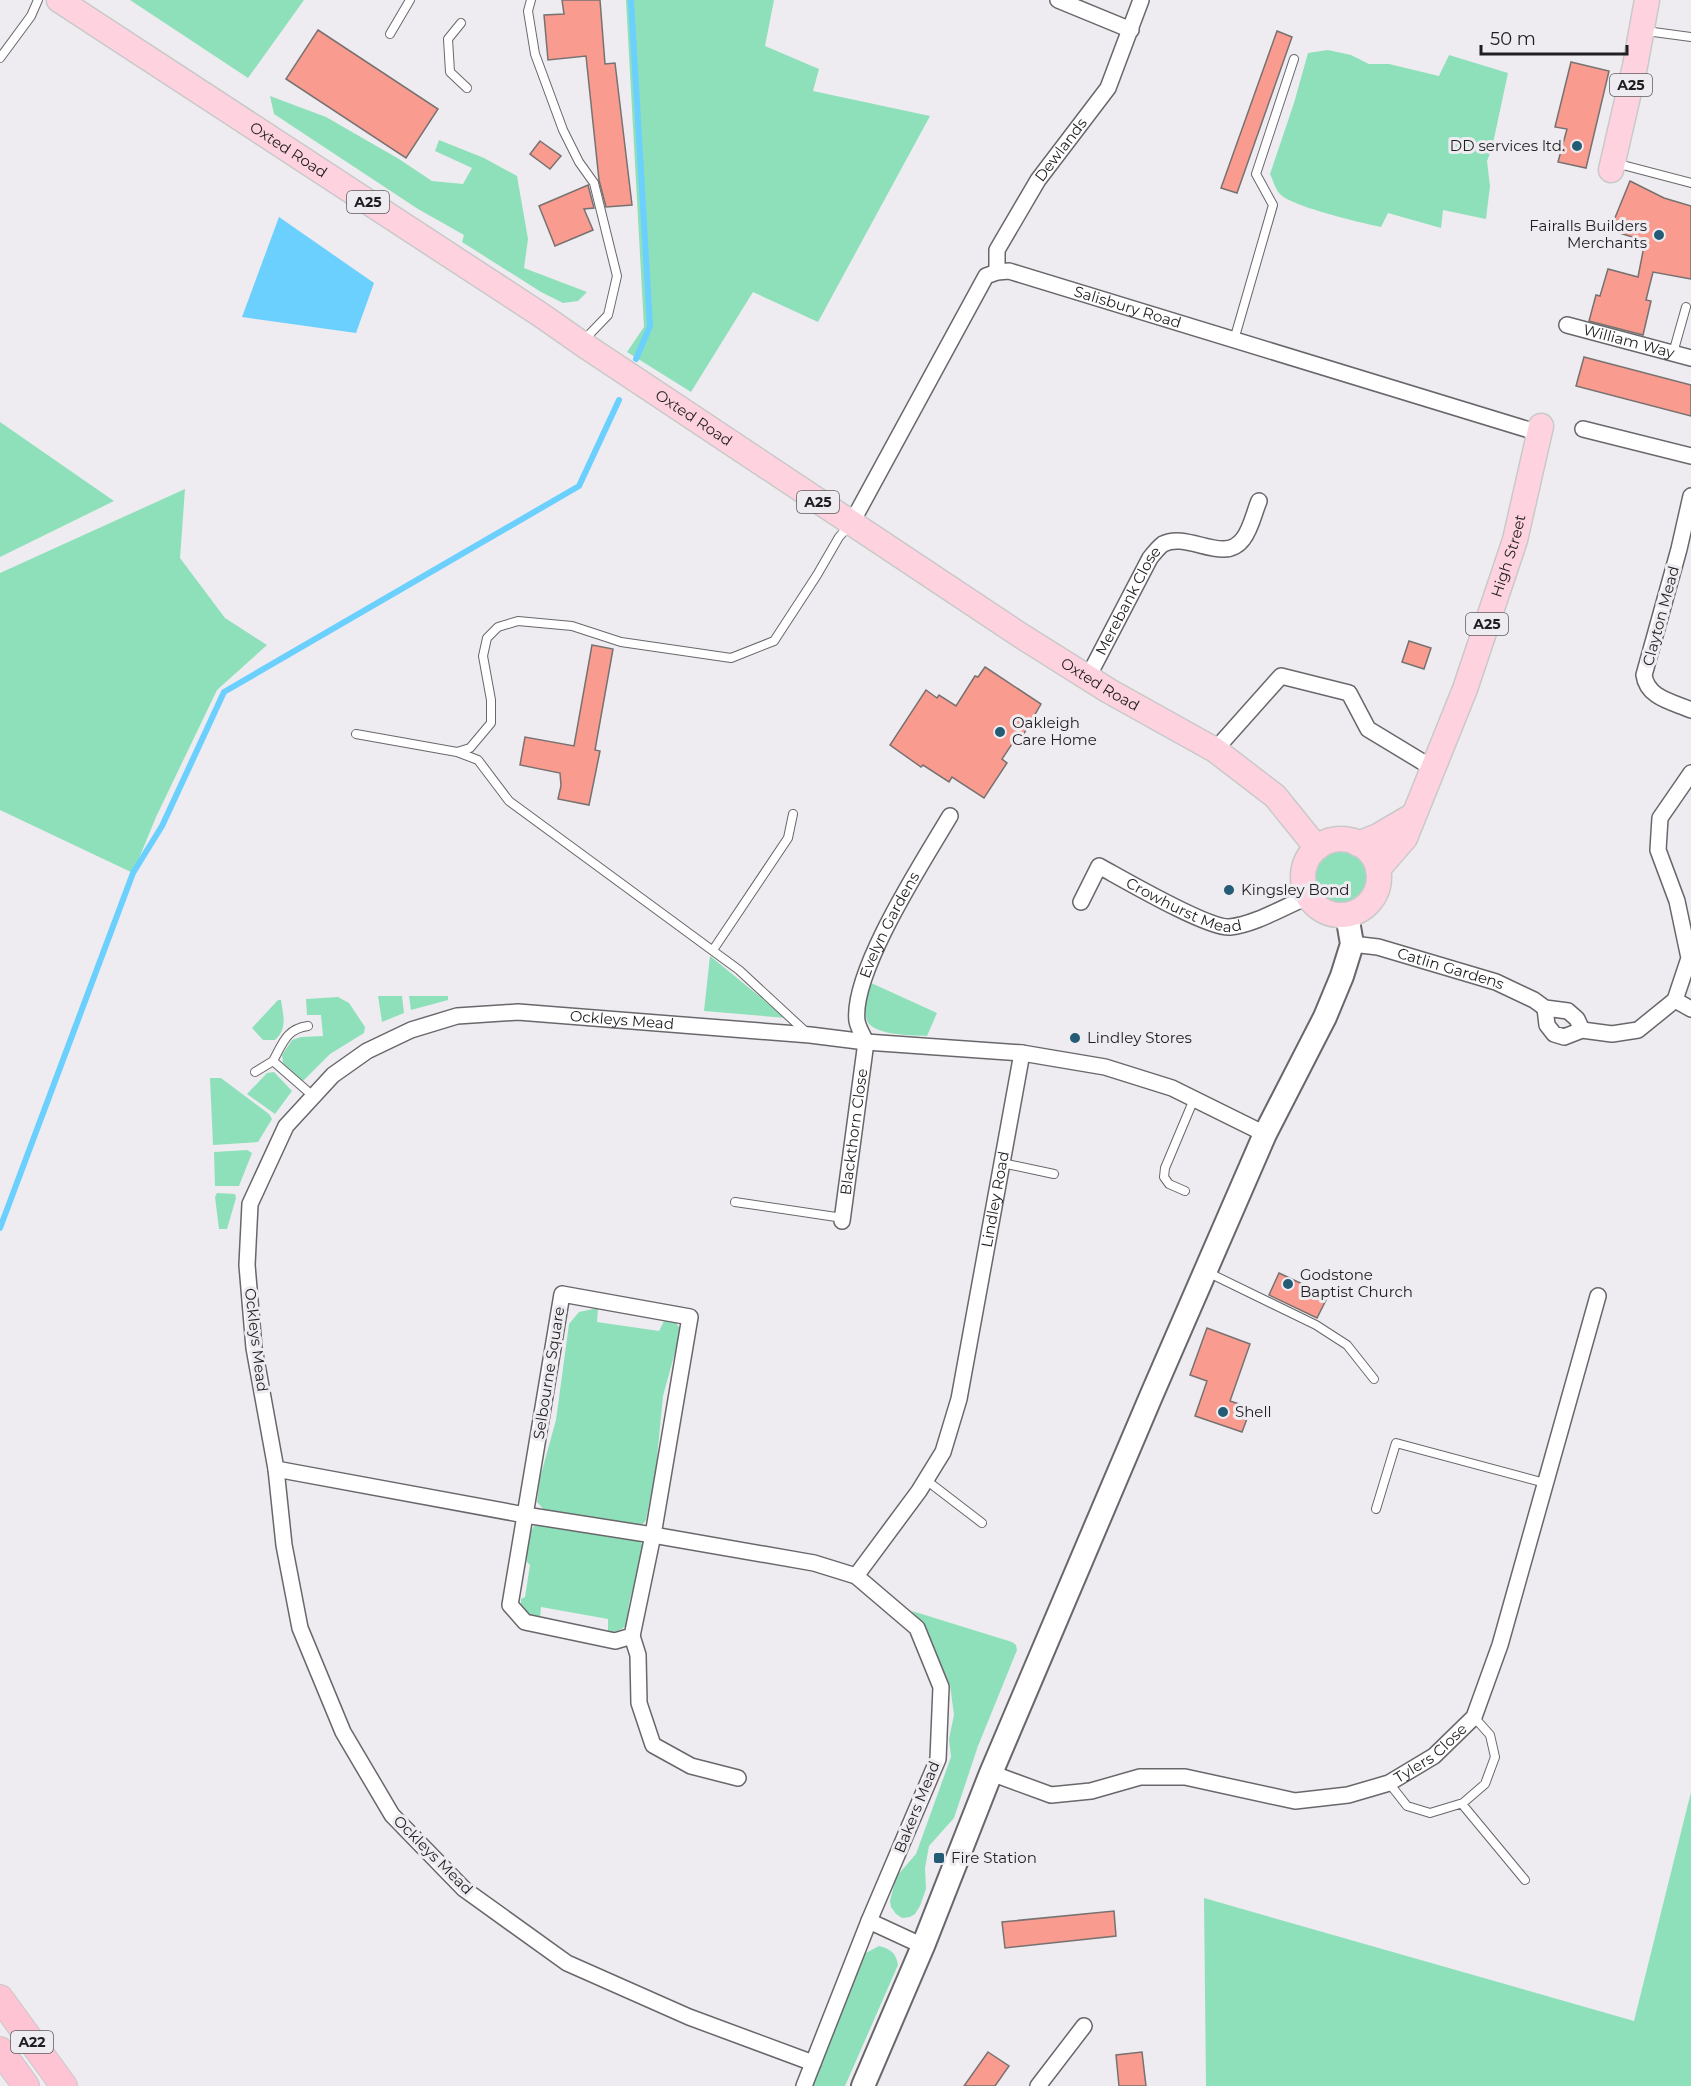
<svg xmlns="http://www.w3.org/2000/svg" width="1691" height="2086" font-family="Montserrat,sans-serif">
	<rect width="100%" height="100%" fill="#eeecf0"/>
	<!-- green -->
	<path fill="#8ee0bb" d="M130 0H304L248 78Z
		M626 0H774L765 46 819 69 813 91 930 116 818 322 753 292 691 392 627 352 644 327Z
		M1328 50 1351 55 1369 64H1389L1439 76 1449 55 1508 73 1492 148 1487 161 1490 186 1486 219 1443 210 1441 228 1388 213 1381 227C1362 223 1294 207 1281 195 1276 191 1273 180 1270 174L1294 103 1308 53Z
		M270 96 326 117 399 159 432 181 463 184 472 168 435 151 439 140 484 158 517 176 528 239 524 268 587 292 578 301 563 303 541 292 462 242 464 235 418 209 274 114Z
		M0 422 114 501 0 557Z
		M185 489 180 558 225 618 267 645 217 690 156 817 133 873 0 810V573Z
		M1314 877a27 27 0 1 1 54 0a27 27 0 1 1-54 0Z
		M710 956 786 1018 704 1011Z
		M869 982 937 1013 927 1036C911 1035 868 1036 866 1017 864 1006 868 993 869 982Z
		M378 996H402L404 1013 382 1022Z
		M409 996H448V1000L411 1010Z
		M338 997 349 1003 365 1027 364 1033 330 1054 303 1081 283 1063 282 1055 292 1040 301 1037 323 1036 321 1015H307L306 999Z
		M278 1000H281C283 1015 288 1028 275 1040H263L252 1028Z
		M274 1072 292 1091 275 1114 247 1094 267 1073Z
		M210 1078H221L269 1114 272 1119 258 1142 213 1145Z
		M247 1150 252 1153 239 1186H215L214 1152Z
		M217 1193 235 1194 236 1198 227 1229H219L215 1197Z
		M598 1308 597 1322 659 1331 665 1319 676 1323 681 1330 663 1396 656 1468 646 1520 643 1524 637 1526 545 1511 537 1502 540 1478 556 1420 569 1324 579 1312Z
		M536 1523 640 1541 643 1546 639 1582 634 1585C631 1597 625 1611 631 1621 624 1628 618 1633 608 1632V1619L541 1607 540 1618 532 1617 521 1609V1599L525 1597 530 1565 527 1562C526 1545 526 1538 536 1523Z
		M912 1611 1012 1642 1016 1645 1017 1650 978 1746 954 1818 929 1846 925 1868 926 1889 920 1906 915 1914 910 1917 902 1918 896 1914 891 1907 890 1901 896 1877 916 1854 951 1757 949 1739 954 1715 950 1685 925 1628Z
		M1691 1792V2086H1206L1204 1898 1634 2021Z
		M879 1946C891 1949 896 1953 898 1965L845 2086H811L864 1954Z"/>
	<!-- water -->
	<path fill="#6bd0fe" d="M279 217 374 283 356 333 242 317Z"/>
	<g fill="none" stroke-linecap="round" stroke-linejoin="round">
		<!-- stream -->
		<path stroke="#6bd0fe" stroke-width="6" d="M631 0 650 326 636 359
			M0 1228 133 873 162 826 224 692 579 486 619 400"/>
	</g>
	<!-- building -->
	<path fill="#f99b8f" stroke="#777271" stroke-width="1.5" d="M562 0H600L605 64 615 63 632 205 606 207 599 180 586 56 548 60 544 15 564 14Z
		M318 30 438 109 406 158 286 79Z
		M1277 31 1292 37 1237 193 1221 188Z
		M1571 62 1609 71 1586 168 1558 162 1567 129 1555 127Z
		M540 141 561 156 550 169 530 154Z
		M1630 181 1664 198 1691 206V279L1653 272 1646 300 1651 301 1643 335 1589 321 1596 295 1600 296 1608 269 1638 277 1645 241 1610 230Z
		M588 185 594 208 584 209 593 230 555 246 539 206Z
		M1584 357 1691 385V416L1576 386Z
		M1409 641 1431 648 1424 669 1402 662Z
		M592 645 613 649 595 750 600 751 589 805 558 799 561 786 560 773 520 765 525 737 574 746Z
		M985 667 1041 704 1022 737 1018 735 1002 759 1007 763 984 798 952 777 949 782 923 765 921 767 890 745 926 690 937 698 939 695 956 706 975 676 978 677Z
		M1279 1273 1328 1296 1317 1318 1269 1295Z
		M1207 1328 1250 1344 1230 1401 1251 1408 1242 1432 1195 1416 1207 1381 1190 1375Z
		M1114 1911 1116 1936 1005 1948 1002 1922Z
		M988 2052 1009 2066 995 2086H964Z
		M1142 2052 1146 2086H1119L1116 2055Z"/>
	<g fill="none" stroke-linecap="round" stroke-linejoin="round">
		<!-- service casing -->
		<g stroke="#69676b" stroke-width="10">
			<path id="service" d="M531 0 528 11 535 54 563 130 579 162 594 183 617 276 608 315 582 342
				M461 23 448 39 450 72 467 88
				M1646 31 1691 37
				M390 34 410 0
				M0 58 31 16 38 0
				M1615 163 1691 183
				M1234 340 1273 205 1256 174 1294 59
				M1673 353 1686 307
				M356 734 457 752 478 760 509 801 739 970 806 1032
				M457 752 470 748 491 723V700L483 656 487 638 498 627 518 621 572 626 621 642 731 658 774 641 817 575 839 537 849 526
				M713 950 788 838 793 814
				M308 1026C286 1029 283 1043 273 1061L313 1096
				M255 1072 273 1061
				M1002 1163 1054 1174
				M1185 1191 1169 1184 1164 1177 1165 1168 1194 1099
				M735 1202 843 1218
				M1207 1272 1316 1325 1347 1345 1374 1379
				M926 1480 982 1523
				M1376 1509 1396 1443 1545 1483
				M1389 1783 1407 1806 1430 1813 1463 1803 1485 1784 1495 1757 1490 1735 1474 1717
				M1462 1804 1525 1880"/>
		</g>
		<!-- minor casing -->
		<g stroke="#69676b" stroke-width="18">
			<g id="minor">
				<path d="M1058 0 1131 30"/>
				<path id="s1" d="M997 272V250L1038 180 1108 88 1141 0"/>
				<path id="s2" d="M1567 325 1691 358"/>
				<path d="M1583 429 1691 456"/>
				<path d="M1691 496 1679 549 1644 675C1647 698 1673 702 1691 710"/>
				<path id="s3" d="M851 524 986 276 997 272 1009 271 1539 433"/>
				<path id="s4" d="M1088 677 1150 558C1154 553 1159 547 1163 544 1188 531 1224 565 1243 539 1251 529 1254 513 1259 501"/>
				<path d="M1215 750 1281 676 1349 693 1368 729 1434 769"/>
				<path id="s5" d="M1081 902 1099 866C1123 879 1208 929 1230 927 1256 924 1283 907 1308 897"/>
				<path id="s6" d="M1352 944 1378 947 1496 982 1534 1000 1545 1008 1568 1011 1577 1019 1582 1030"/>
				<path d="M1675 1000 1691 1009"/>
				<path d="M1545 1008 1547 1025 1554 1034 1564 1037 1582 1030 1612 1034 1638 1030 1675 1000 1689 958 1677 901 1658 850 1660 818 1691 773"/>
				<path id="s7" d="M842 1221 866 1042C863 1036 858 1027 857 1021 851 972 924 860 950 816"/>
				<path d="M562 1294 690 1317 653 1535 632 1636 615 1641 525 1622 510 1605Z"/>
				<path d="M276 1469 525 1515 653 1535 814 1563 856 1576 917 1628 941 1687 938 1759 869 1921 804 2086"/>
				<path id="s8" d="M856 1576 919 1491 943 1452 959 1399 1022 1053 1105 1067 1172 1088 1265 1134"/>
				<path d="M632 1636 638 1655 639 1703 653 1745 691 1766 738 1778"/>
				<path id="s9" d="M991 1773 1051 1795 1091 1791 1140 1777H1185L1295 1801 1348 1795 1389 1783 1434 1756 1474 1717 1500 1645 1598 1296"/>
				<path d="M869 1921 923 1946"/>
				<path id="s10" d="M813 2063 689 2017 567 1963 464 1889 392 1815 343 1732 300 1628 284 1545 276 1469 254 1348 247 1265 250 1204 286 1126 333 1075 367 1051 411 1030 457 1016 518 1012 810 1035 866 1042 1022 1053"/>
				<path d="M1038 2086 1084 2026"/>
			</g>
		</g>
		<!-- secondary casing -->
		<g stroke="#69676b" stroke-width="26">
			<path id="secondary" d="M863 2086 923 1946 991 1773 1152 1394 1265 1134 1325 1017 1342 976 1352 944 1347 915"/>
		</g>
		<!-- primary casing -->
		<g stroke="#c9c9c9" stroke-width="27">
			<g id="primary">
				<path id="s11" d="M59 0 541 315 581 343 1023 637 1109 691 1215 750 1275 796 1317 848"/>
				<path d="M1611 170 1635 66 1647 0"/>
				<circle cx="1341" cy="877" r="38"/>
				<path d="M1358 844 1378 836 1412 816"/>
				<path id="s12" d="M1378 869 1405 838 1465 689 1515 540 1541 426"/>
			</g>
		</g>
		<!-- trunk casing -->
		<g stroke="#c9c9c9" stroke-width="28">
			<path id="trunk" d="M0 1998 64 2086
				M0 2050 26 2086"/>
		</g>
		<!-- service -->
		<use href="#service" stroke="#fff" stroke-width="8"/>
		<!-- minor -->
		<use href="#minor" stroke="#fff" stroke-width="15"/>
		<!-- secondary -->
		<use href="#secondary" stroke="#fff" stroke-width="22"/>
		<!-- primary -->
		<use href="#primary" stroke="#fed3df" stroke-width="24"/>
		<!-- trunk -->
		<use href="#trunk" stroke="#fec4d4" stroke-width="26"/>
	</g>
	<!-- markers -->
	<g fill="#245c76" stroke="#eeecf0" stroke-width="2">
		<circle cx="1577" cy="146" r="6"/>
		<circle cx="1659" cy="235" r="6"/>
		<circle cx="1000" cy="732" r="6"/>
		<circle cx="1229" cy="890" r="6"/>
		<circle cx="1075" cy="1038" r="6"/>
		<circle cx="1288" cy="1284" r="6"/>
		<circle cx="1223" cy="1412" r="6"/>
		<rect x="933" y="1852" width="12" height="12" rx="3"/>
	</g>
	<g text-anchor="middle" stroke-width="6" stroke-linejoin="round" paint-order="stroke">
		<!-- shield labels -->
		<g fill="#eeecf0" stroke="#5d5c5e" stroke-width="1.5">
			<rect x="1610" y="74" width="42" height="22" rx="4.5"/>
			<rect x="347" y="191" width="42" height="22" rx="4.5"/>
			<rect x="797" y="491" width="42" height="22" rx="4.5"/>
			<rect x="1466" y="613" width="42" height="22" rx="4.5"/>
			<rect x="11" y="2031" width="42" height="22" rx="4.5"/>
		</g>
		<g font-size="14" font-weight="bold" fill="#1f1e20">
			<text x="1631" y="90">A25</text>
			<text x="368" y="207">A25</text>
			<text x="818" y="507">A25</text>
			<text x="1487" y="629">A25</text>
			<text x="32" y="2047">A22</text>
		</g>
		<!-- poi labels -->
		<g font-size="15" fill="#1f1e20" stroke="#eeecf0" text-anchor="start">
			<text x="1565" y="151" text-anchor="end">DD services ltd.</text>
			<text x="1647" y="231" text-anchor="end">Fairalls Builders<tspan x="1647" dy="17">Merchants</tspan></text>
			<text x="1012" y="728">Oakleigh<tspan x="1012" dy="17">Care Home</tspan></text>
			<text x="1241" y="895">Kingsley Bond</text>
			<text x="1087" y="1043">Lindley Stores</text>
			<text x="1300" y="1280">Godstone<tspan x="1300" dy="17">Baptist Church</tspan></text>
			<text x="1235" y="1417">Shell</text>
			<text x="951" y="1863">Fire Station</text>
		</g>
		<!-- street labels -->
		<g font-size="15" fill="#1f1e20" stroke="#eeecf0">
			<text dy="5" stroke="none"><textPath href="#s11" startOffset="274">Oxted Road</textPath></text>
			<text dy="5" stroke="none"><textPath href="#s1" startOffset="141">Dewlands</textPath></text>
			<text dy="5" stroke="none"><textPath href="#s3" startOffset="430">Salisbury Road</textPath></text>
			<text dy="5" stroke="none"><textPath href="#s2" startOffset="64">William Way</textPath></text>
			<text dy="5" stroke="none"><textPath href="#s11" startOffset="760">Oxted Road</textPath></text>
			<text dy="5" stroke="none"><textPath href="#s12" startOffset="342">High Street</textPath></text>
			<text dy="5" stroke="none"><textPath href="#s4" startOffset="86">Merebank Close</textPath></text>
			<text transform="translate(1661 616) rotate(-75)" y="5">Clayton Mead</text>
			<text dy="5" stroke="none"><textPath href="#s11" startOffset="1246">Oxted Road</textPath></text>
			<text dy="5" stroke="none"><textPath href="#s5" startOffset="135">Crowhurst Mead</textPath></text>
			<text dy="5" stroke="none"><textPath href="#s7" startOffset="306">Evelyn Gardens</textPath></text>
			<text dy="5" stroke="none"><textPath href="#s6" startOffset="102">Catlin Gardens</textPath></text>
			<text dy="5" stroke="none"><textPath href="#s10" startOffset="1592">Ockleys Mead</textPath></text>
			<text dy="5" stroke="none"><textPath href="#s7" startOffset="90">Blackthorn Close</textPath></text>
			<text dy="5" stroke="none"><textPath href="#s8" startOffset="410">Lindley Road</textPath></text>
			<text transform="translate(256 1340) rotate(83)" y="5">Ockleys Mead</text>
			<text transform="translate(549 1373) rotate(-81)" y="5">Selbourne Square</text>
			<text dy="5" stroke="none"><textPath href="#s9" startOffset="460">Tylers Close</textPath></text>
			<text transform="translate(917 1807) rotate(-68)" y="5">Bakers Mead</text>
			<text transform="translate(433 1855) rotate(45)" y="5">Ockleys Mead</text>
		</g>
	</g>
	<!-- scale -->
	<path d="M1481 45v9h146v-9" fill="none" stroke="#1f1e20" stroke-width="3"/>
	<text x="1490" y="45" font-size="18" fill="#1f1e20" stroke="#eeecf0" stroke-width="4.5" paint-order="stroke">50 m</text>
</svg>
